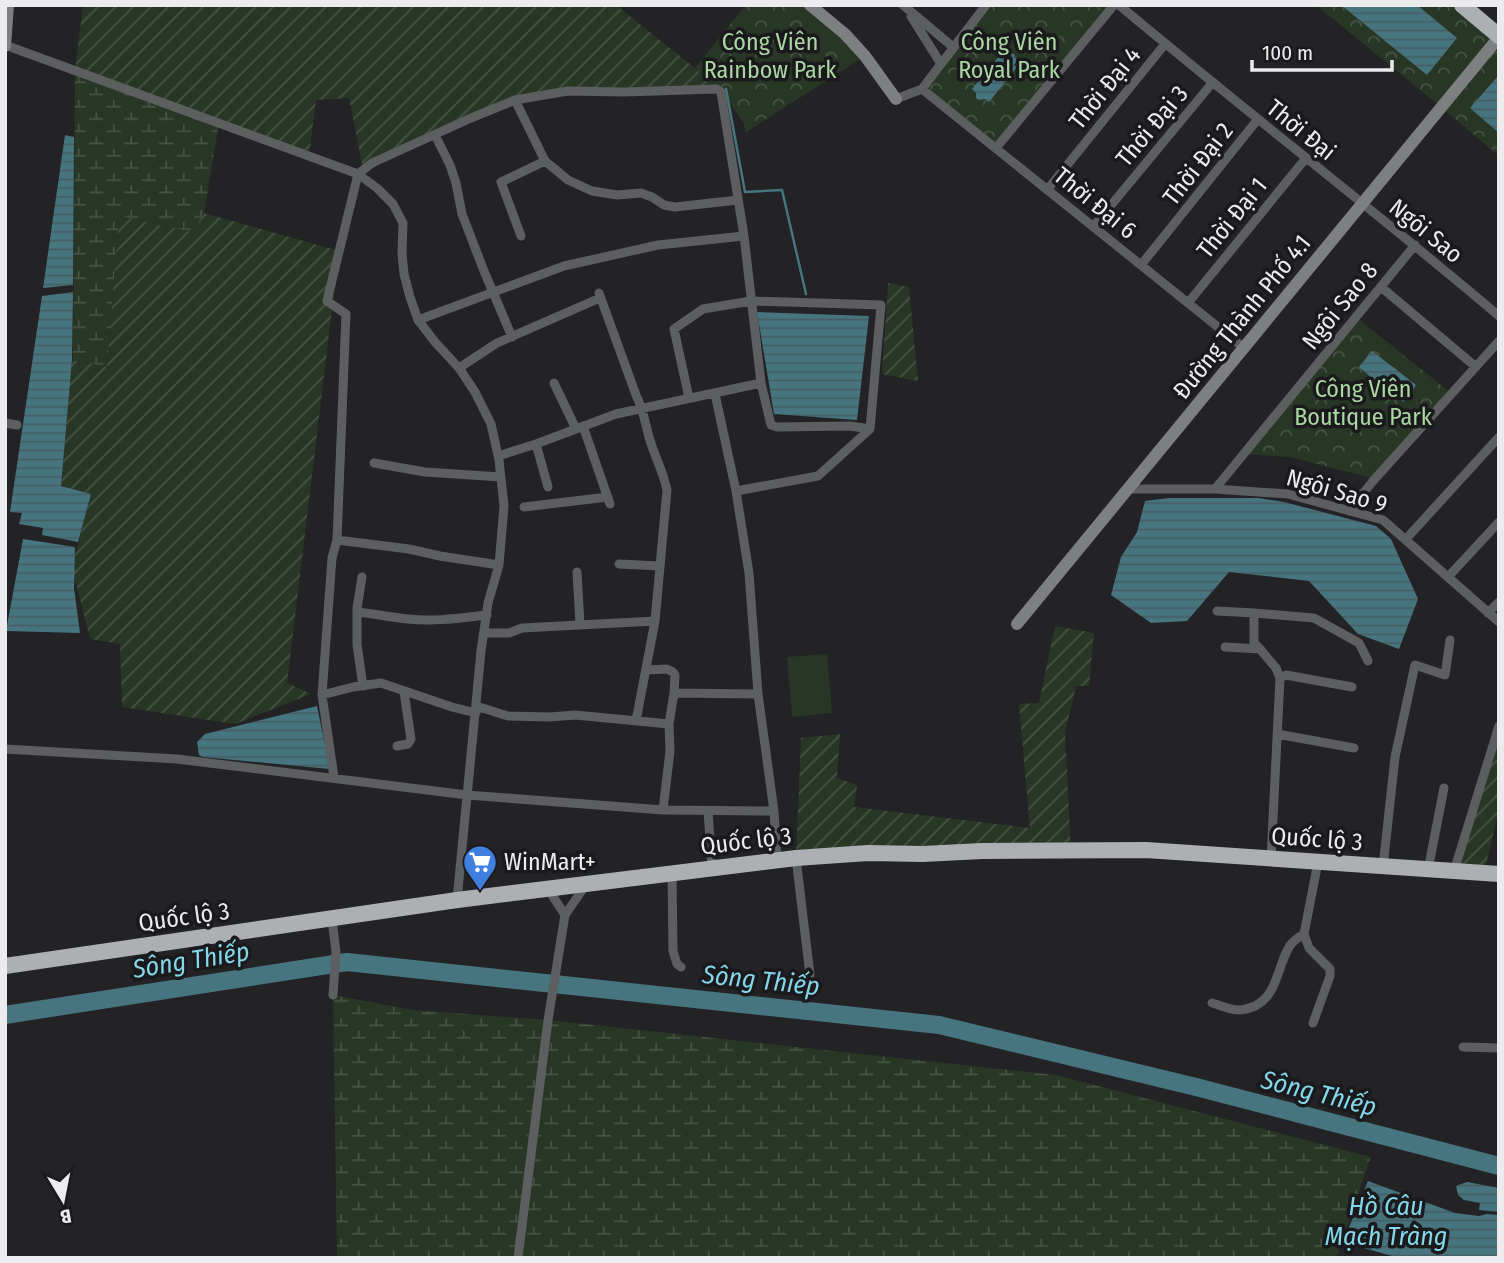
<svg xmlns="http://www.w3.org/2000/svg" width="1504" height="1263" font-family="'Fira Sans Condensed',sans-serif">
	<defs>
		<pattern id="forest-crowns" width="20" height="18" patternUnits="userSpaceOnUse" patternTransform="scale(1.75)"><rect width="20" height="18" fill="#283725"/><path d="M2 6a3 3 0 1 1 6 0M12 15a3 3 0 1 1 6 0" fill="none" stroke="#475445"/></pattern>
		<pattern id="wetland-marsh" width="20" height="14" patternUnits="userSpaceOnUse" patternTransform="scale(1.75)"><rect width="20" height="14" fill="#283725"/><path d="M1 5h8M5 5V1M11 12h8M15 12V8" fill="none" stroke="#475445"/></pattern>
		<pattern id="garden-furrows" width="10" height="10" patternUnits="userSpaceOnUse" patternTransform="scale(1.75)"><rect width="10" height="10" fill="#283725"/><path d="M-1 1l2-2M0 10L10 0M9 11l2-2" fill="none" stroke="#475445"/></pattern>
		<pattern id="water-rules" width="6" height="5" patternUnits="userSpaceOnUse" patternTransform="scale(1.75)"><rect width="6" height="5" fill="#467580"/><path d="M0 2.5h6" fill="none" stroke="#465e64"/></pattern>
	</defs>
	<rect width="100%" height="100%" fill="#232326"/>
	<!-- grass -->
	<path fill="#283725" d="M827 654 832 713 792 717 787 657Z"/>
	<!-- forest -->
	<path fill="url(#forest-crowns)" d="M746 5H810L865 56 746 132 744 124 721 89 695 68Z
		M986 5H1114L996 148 922 89Z
		M1316 5H1453L1496 40 1499 43V156L1441 107Z
		M1356 317 1452 394 1373 481 1364 476 1290 457 1244 454Z"/>
	<!-- wetland -->
	<path fill="url(#wetland-marsh)" d="M75 71 219 123 204 213 192 232 119 216 107 367 73 360Z
		M333 995 413 1010 548 1020 1056 1075 1371 1157 1336 1258H337Z"/>
	<!-- garden -->
	<path fill="url(#garden-furrows)" d="M83 5H616L721 89 568 91 515 100 363 169 349 98 316 100 309 156 75 71Z
		M204 213 339 251 287 683 311 694 235 724 122 707 120 644 90 639 72 567 91 494 61 486 72 360 107 367 119 216 192 232Z
		M888 283 909 287 918 381 882 374Z
		M1055 626 1094 633 1089 686H1076L1065 733 1071 851 796 858 801 738 840 734 837 778 857 785 854 807 1030 828 1019 704 1039 703Z
		M1499 733V809L1484 873 1454 871Z"/>
	<!-- water -->
	<path fill="url(#water-rules)" d="M1341 5H1417L1457 38 1427 75Z
		M1002 53 1004 55 1010 53 1014 54 1017 61 1014 65 1017 67 989 102 985 99 979 100 976 98V93L972 89Z
		M1499 75V133L1470 108Z
		M65 135 74 137 73 285 43 288Z
		M73 292 72 360 61 486 91 494 78 542 42 535 43 528 19 524 22 513 10 512 42 296Z
		M757 312 869 316 857 420 774 414Z
		M1372 351 1416 385 1403 402 1386 389 1378 390 1374 387 1373 379 1359 367Z
		M1169 498H1258L1284 502 1376 526 1391 539 1418 599 1399 649 1358 634 1309 581 1229 572 1187 621 1151 623 1111 595 1121 557 1137 532 1145 501Z
		M23 539 75 547 74 588 80 633 6 631Z
		M317 706 330 769 203 757 199 755 197 742 205 734Z
		M1368 1181 1455 1213 1479 1216 1487 1214 1499 1215V1258H1399L1343 1242Z
		M1467 1182 1499 1188V1212L1479 1210 1480 1203 1464 1200 1458 1195 1456 1186Z"/>
	<g fill="none" stroke-linecap="round" stroke-linejoin="round">
		<!-- stream -->
		<path stroke="#467580" stroke-width="2.5" d="M726 89 745 192 782 190 806 294"/>
		<!-- river -->
		<path stroke="#467580" stroke-width="18" d="M5 1015 347 962 939 1025 1196 1087 1499 1166"/>
		<!-- street -->
		<path stroke="#5d5e5f" stroke-width="9" d="M903 5 953 47
			M1119 5C1244 110 1374 210 1499 316
			M911 16 941 64
			M5 45 358 174 377 188 393 204 403 223 402 253 404 274 410 297 418 320 435 342 459 368 475 392 491 424 499 460 504 506 499 565 488 603 481 651 457 900
			M922 89 1244 348
			M896 99 922 89 986 5
			M515 100 568 91 624 92 717 89 721 92 744 236 761 383
			M435 135 450 165 456 183 462 214 484 271 512 337
			M996 148 1114 5
			M1047 190 1165 44
			M1093 227 1213 82
			M521 236 501 182 545 161
			M1141 265 1258 119
			M1381 287 1476 367
			M599 293 636 395C643 409 645 422 649 437 654 455 663 471 667 490L655 621 636 721
			M1188 303 1306 158
			M418 320 564 266 658 245 744 236
			M459 368 497 343 600 298
			M554 383 576 429
			M715 394 736 491 749 573 758 694 774 811 777 860
			M689 398 674 329 703 309 751 301 881 305 870 429 818 476 736 491
			M5 423 17 425
			M583 426 610 504
			M536 444 548 487
			M498 456 536 444 616 414 761 383 771 425 777 427 850 426 870 429
			M374 463 425 472 501 477
			M1128 489H1215L1288 494 1383 520 1499 622
			M1215 489 1415 245
			M524 507 608 497
			M1349 511 1373 481 1499 341
			M1406 539 1499 437
			M337 540 409 549 440 556 499 565
			M619 564 660 566
			M577 572 580 625
			M362 577 357 608V645L363 686
			M1448 577 1499 522
			M1217 611 1254 613
			M357 612C374 614 391 617 408 619 434 622 460 618 487 615
			M1488 613 1499 602
			M484 633H509L522 628 655 621
			M1225 647 1260 649 1276 668 1280 678 1271 859
			M1260 649 1254 643V613L1314 618 1359 643 1368 661
			M646 670 667 669 673 672 675 675 674 693 669 724 670 751 663 810
			M1280 678 1286 675 1352 687
			M674 693 758 694
			M322 695 353 687 381 683 452 707 476 713
			M476 706 508 716 550 717 575 715 669 724
			M1277 734 1354 748
			M397 746 408 744 411 739 404 692
			M5 749 177 759 467 795 663 810 774 811
			M334 777 322 695 332 558 337 540 346 314 327 301 358 174 372 163 471 118 515 100 545 161 568 180 592 191 617 195 641 193 652 197 664 205 675 207 738 200
			M708 811 712 868
			M796 858 810 975
			M1383 867 1395 757 1415 665 1445 675 1450 640
			M1428 870 1444 788
			M1454 871 1499 726
			M672 874 673 951 677 964 681 967
			M548 889 565 915
			M332 919 336 952 333 995
			M1212 1003C1220 1005 1230 1010 1239 1010 1244 1010 1250 1008 1255 1006 1277 995 1277 969 1288 949 1291 942 1297 938 1304 934
			M1313 1023 1330 976V969L1309 948 1304 934 1318 862
			M1463 1047 1499 1048
			M518 1258 548 1020 565 915 585 886"/>
		<!-- secondary -->
		<path stroke="#7d7f81" stroke-width="12" d="M810 5 845 34 865 56 896 99
			M5 46 8 5
			M1017 624 1499 37"/>
		<!-- highway -->
		<path stroke="#acb0b2" stroke-width="16" d="M1462 5 1499 36
			M5 966 457 900 796 858 868 853 923 854 982 851 1146 850 1499 874"/>
	</g>
	<!-- icons -->
	<defs>
		<g id="supermarket-pin" transform="scale(1.75)"><path d="M0 17L-7.5 6A9.5 9.5 0 1 1 7.5 6Z" fill="#3f7fe0" stroke="#1a1a1d"/><path d="M-6-5.5h2.5l.6 2H6L4.5 2H-2.5L-4.4-4H-6ZM-1.5 3.2a1.3 1.3 0 1 0 .1 0ZM3 3.2a1.3 1.3 0 1 0 .1 0Z" fill="#fff"/></g>
	</defs>
	<g fill-rule="evenodd">
		<use href="#supermarket-pin" x="480" y="862"/>
	</g>
	<g text-anchor="middle" stroke-width="7" stroke-linejoin="round" paint-order="stroke">
		<!-- park labels -->
		<g font-size="24" fill="#aad6a2" stroke="#1a1a1d">
			<text x="770" y="50">Công Viên<tspan x="770" dy="28">Rainbow Park</tspan></text>
			<text x="1009" y="50">Công Viên<tspan x="1009" dy="28">Royal Park</tspan></text>
			<text x="1363" y="397">Công Viên<tspan x="1363" dy="28">Boutique Park</tspan></text>
		</g>
		<!-- street labels -->
		<g font-size="24" fill="#ececee" stroke="#1a1a1d">
			<text transform="translate(1105 88) rotate(-51)" y="8">Thời Đại 4</text>
			<text transform="translate(1152 126) rotate(-50)" y="8">Thời Đại 3</text>
			<text transform="translate(1301 130) rotate(39)" y="8">Thời Đại</text>
			<text transform="translate(1198 164) rotate(-52)" y="8">Thời Đại 2</text>
			<text transform="translate(1095 203) rotate(39)" y="8">Thời Đại 6</text>
			<text transform="translate(1232 218) rotate(-51)" y="8">Thời Đại 1</text>
			<text transform="translate(1426 231) rotate(39)" y="8">Ngôi Sao</text>
			<text transform="translate(1340 306) rotate(-51)" y="8">Ngôi Sao 8</text>
			<text transform="translate(1242 317) rotate(-51)" y="8">Đường Thành Phố 4.1</text>
			<text transform="translate(1337 491) rotate(16)" y="8">Ngôi Sao 9</text>
			<text transform="translate(1317 839) rotate(4)" y="8">Quốc lộ 3</text>
			<text transform="translate(746 841) rotate(-7)" y="8">Quốc lộ 3</text>
			<text transform="translate(184 917) rotate(-8)" y="8">Quốc lộ 3</text>
		</g>
		<!-- poi labels -->
		<g font-size="24" fill="#ececee" stroke="#1a1a1d" text-anchor="start">
			<text x="504" y="870">WinMart+</text>
		</g>
		<!-- water labels -->
		<g font-size="26" font-style="italic" fill="#84d6ea" stroke="#1a1a1d">
			<text transform="translate(191 960) rotate(-9)" y="9">Sông Thiếp</text>
			<text transform="translate(761 980) rotate(6)" y="9">Sông Thiếp</text>
			<text transform="translate(1319 1093) rotate(14)" y="9">Sông Thiếp</text>
			<text x="1386" y="1215">Hồ Câu<tspan x="1386" dy="30">Mạch Tràng</tspan></text>
		</g>
	</g>
	<!-- border -->
	<rect width="1504" height="1263" fill="none" stroke="#ececee" stroke-width="14"/>
	<!-- north arrow -->
	<g transform="translate(63 1200) rotate(170)" stroke="#1a1a1d" stroke-width="5" paint-order="stroke">
	<path d="M0-5L12 26L0 18L-12 26Z" fill="#ececee"/>
	<text y="-10" font-size="19" font-weight="bold" text-anchor="middle" fill="#ececee">B</text>
	</g>
	<!-- scale -->
	<path d="M1252 60v10h140v-10" fill="none" stroke="#ececee" stroke-width="3.5"/>
	<text x="1262" y="60" font-size="21" fill="#ececee" stroke="#1a1a1d" stroke-width="5" paint-order="stroke">100 m</text>
</svg>
